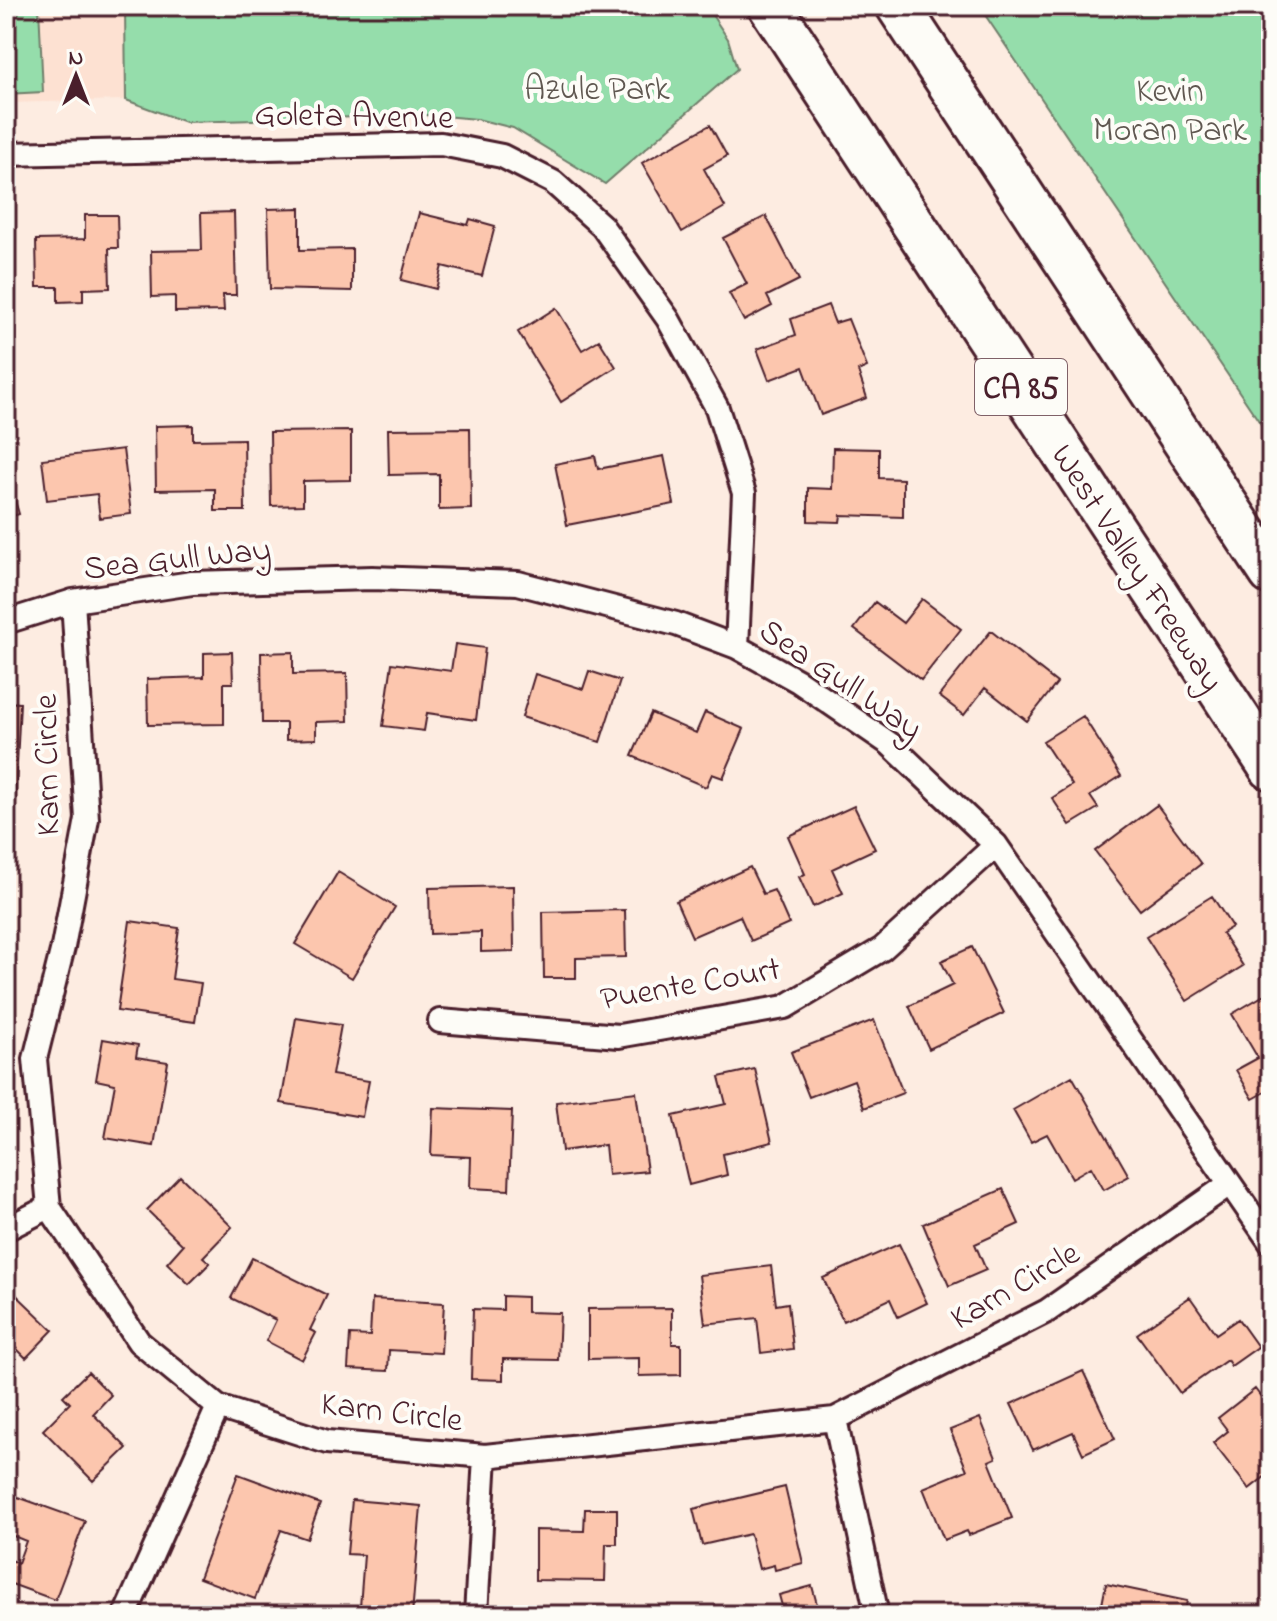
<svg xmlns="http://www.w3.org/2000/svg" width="1277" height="1621" font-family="'Indie Flower',sans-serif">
	<rect width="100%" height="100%" fill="#fdece1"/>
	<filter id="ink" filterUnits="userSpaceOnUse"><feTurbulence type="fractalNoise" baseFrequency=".0125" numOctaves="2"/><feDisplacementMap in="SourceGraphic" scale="16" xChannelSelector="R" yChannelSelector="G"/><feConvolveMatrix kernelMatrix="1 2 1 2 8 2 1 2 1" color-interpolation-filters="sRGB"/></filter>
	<g filter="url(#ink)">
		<!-- built -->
		<path fill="#fde1d2" d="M6 6H125L126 100 6 103Z"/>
		<!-- green -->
		<path fill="#95ddab" stroke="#707e6b" stroke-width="2" d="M6 6H39L43 92 6 94Z
			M125 6H706L728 39 737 69 605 184 513 128 477 119 431 115 185 122 126 100Z
			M979 6H1271V439Z"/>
		<!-- building -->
		<path fill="#fcc6ae" stroke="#4a1f2b" stroke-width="2" d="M710 125 727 156 704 169 725 207 682 232 642 163Z
			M300 208V250L352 249V291L270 289 268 209Z
			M234 212 236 295H223L224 311 175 312V296L152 297 151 251 202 250 201 213Z
			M419 213 468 225 470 219 495 226 482 276 442 266 436 289 401 280Z
			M85 215H117L118 248H109L110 288 83 289V301L58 302V287H37L36 240 85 239Z
			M766 216 799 280 767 296 772 306 744 321 729 293 747 284 723 238Z
			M6 246H7L9 293H6Z
			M828 305 835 323 848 319 867 367 858 371 867 398 821 415 803 367 769 380 757 349 796 335 791 319Z
			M556 308 582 350 599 340 616 367 561 402 518 332Z
			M193 425V440L244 439 245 511H215V489L156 490 155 426Z
			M470 428 471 509 439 510V474L389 475 388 429Z
			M351 431V480L303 481V505L271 506 270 432Z
			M833 448 879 449V478L903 479V517L841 515 840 522 808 521V488L832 489Z
			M123 449 131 514 100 518 97 494 47 500 42 459Z
			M595 456 598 469 664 456 674 504 567 525 555 464Z
			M6 470 19 514 6 518Z
			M922 599 961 629 921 680 854 629 875 602 903 623Z
			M991 631 1057 683 1027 721 985 688 964 715 939 696Z
			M455 644 485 648 476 720 427 713 424 731 383 726 392 663 451 671Z
			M232 652 233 683H224V724L148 725 147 679 204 677V653Z
			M293 652V674L347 673 348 721 316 722V739L286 740V723H262L261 653Z
			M589 671 620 681 600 742 522 717 535 674 583 689Z
			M6 702 20 703 15 804H6Z
			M705 712 744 729 723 778 712 774 706 787 632 756 651 713 696 733Z
			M1083 716 1121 776 1090 796 1098 808 1070 825 1052 798 1072 785 1043 741Z
			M1157 805 1201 864 1140 910 1095 851Z
			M854 806 875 849 832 869 843 893 813 907 799 877 805 874 788 836Z
			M750 867 763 894 774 890 789 924 751 941 740 916 692 937 676 901Z
			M338 872 395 907 352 978 295 944Z
			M513 886 514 951 481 952V932L430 934 429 888Z
			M1212 896 1232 927 1222 933 1243 966 1187 1001 1146 937Z
			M625 910 626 957 576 958V978H544L543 912Z
			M130 921 179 928 172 979 201 983 195 1022 117 1011Z
			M972 947 1004 1013 929 1049 909 1006 953 985 941 961Z
			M1271 991V1089L1253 1099 1236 1070 1258 1058 1232 1014Z
			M296 1018 341 1025 332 1075 369 1081 362 1117 281 1103Z
			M874 1020 903 1093 864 1108 854 1080 809 1097 791 1052Z
			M103 1039 138 1045 136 1057 168 1062 154 1146 105 1138 115 1084 96 1080Z
			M755 1069 772 1142 723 1154 727 1175 689 1185 673 1116 726 1104 719 1077Z
			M1072 1076 1129 1176 1104 1190 1091 1167 1072 1178 1047 1134 1031 1142 1013 1110Z
			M636 1092 647 1171 608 1175 605 1145 562 1151 556 1102Z
			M433 1108 512 1111 509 1190 470 1188 471 1157 431 1155Z
			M180 1176 232 1227 203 1257 210 1263 189 1284 167 1263 183 1245 147 1210Z
			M1003 1189 1019 1224 975 1244 986 1270 949 1286 923 1224Z
			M899 1244 927 1303 898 1317 890 1299 843 1321 823 1278Z
			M252 1258 327 1295 310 1330 316 1333 302 1360 266 1341 276 1320 231 1298Z
			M771 1266 776 1305 788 1303 793 1349 761 1353 757 1318 705 1324 699 1275Z
			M6 1285 53 1330 26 1358 6 1338Z
			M503 1296 527 1297V1312L560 1313 558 1360 503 1359V1380L471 1379 473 1309 503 1310Z
			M1190 1297 1216 1334 1238 1319 1258 1347 1231 1366 1227 1360 1180 1393 1137 1334Z
			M372 1299 444 1303 441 1353 389 1350 388 1371 348 1369 350 1335 370 1336Z
			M672 1308V1344H681V1375L639 1376V1358L588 1359V1309Z
			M1083 1371 1115 1439 1083 1454 1073 1432 1033 1450 1011 1404Z
			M88 1372 111 1395 93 1414 127 1448 93 1481 43 1430 70 1403 63 1396Z
			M1255 1389 1271 1410V1472L1249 1489 1213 1443 1228 1431 1218 1418Z
			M980 1418 996 1458 989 1461 1012 1518 969 1535 967 1531 944 1540 923 1488 967 1470 950 1430Z
			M238 1474 320 1504 307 1539 281 1530 255 1599 199 1578Z
			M785 1487 803 1563 775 1570 774 1565 759 1569 750 1534 702 1545 693 1509Z
			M12 1495 85 1521 55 1600 6 1582V1558L18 1563 26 1541 6 1533V1511Z
			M352 1500 421 1506 412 1615H377L378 1608 360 1607 364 1555 347 1554Z
			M585 1509H617V1544H606L605 1581 535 1580V1530L584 1531Z
			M1106 1584 1187 1601 1184 1615H1100Z
			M812 1586 820 1615H753L782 1606 779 1595Z"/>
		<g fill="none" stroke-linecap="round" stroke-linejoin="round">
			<!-- minor casing -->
			<g stroke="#4a1f2b" stroke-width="28">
				<path id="minor" d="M6 154 441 144 502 156 553 182 602 226 668 319 717 408 744 493 737 647
					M73 601 87 819 63 947 35 1059 49 1207 139 1342 218 1407 327 1442 485 1456 835 1419 1047 1311 1228 1185
					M6 622 73 601 192 583 372 578 518 583 676 624 737 647 798 681 890 744 996 845 1271 1243
					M440 1021 619 1036 785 1007 882 949 996 845
					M6 1229 49 1207
					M835 1419 877 1615
					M125 1615 218 1407
					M476 1615 485 1456"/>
			</g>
			<!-- motorway casing -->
			<g stroke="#4a1f2b" stroke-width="48">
				<path id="motorway" d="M770 6 1271 768
					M898 6 1271 573"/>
			</g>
			<!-- minor -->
			<use href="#minor" stroke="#fdfcf7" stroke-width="22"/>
			<!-- motorway -->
			<use href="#motorway" stroke="#fdfcf7" stroke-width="42"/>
		</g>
	</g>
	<g text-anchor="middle" stroke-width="8" stroke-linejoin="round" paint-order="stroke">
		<!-- shield labels -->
		<rect fill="#fdfcf7" stroke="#806168" stroke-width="2" x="975" y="359" width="92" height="56" rx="6"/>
		<g font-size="32" font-weight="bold" fill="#4a1f2b">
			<text x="1021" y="398">CA 85</text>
		</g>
		<!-- park labels -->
		<g font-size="34" fill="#605851" stroke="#fdfcf7">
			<text x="597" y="99">Azule Park</text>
			<text x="1170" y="101">Kevin<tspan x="1170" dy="39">Moran Park</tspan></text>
		</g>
		<!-- street labels -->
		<g font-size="34" fill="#4a1f2b" stroke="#fdfcf7">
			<text transform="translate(354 114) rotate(1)" y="12">Goleta Avenue</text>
			<text transform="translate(177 557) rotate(-6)" y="12">Sea Gull Way</text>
			<text transform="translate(1139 567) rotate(57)" y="12">West Valley Freeway</text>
			<text transform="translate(842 678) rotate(34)" y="12">Sea Gull Way</text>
			<text transform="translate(45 765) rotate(-91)" y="12">Karn Circle</text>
			<text transform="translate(690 982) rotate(-10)" y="12">Puente Court</text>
			<text transform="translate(1014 1284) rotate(-30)" y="12">Karn Circle</text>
			<text transform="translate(392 1410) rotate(7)" y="12">Karn Circle</text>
		</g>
	</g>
	<!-- margin -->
	<rect width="1277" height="1621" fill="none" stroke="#fdfcf7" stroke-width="32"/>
	<rect x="16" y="16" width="1245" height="1589" fill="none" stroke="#4a1f2b" stroke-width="3" filter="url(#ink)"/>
	<!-- north arrow -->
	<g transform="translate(76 76)" stroke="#fdfcf7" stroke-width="6" paint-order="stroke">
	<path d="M0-6L14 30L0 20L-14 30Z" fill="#4a1f2b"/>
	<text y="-12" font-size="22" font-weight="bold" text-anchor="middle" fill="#4a1f2b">N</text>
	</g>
</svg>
